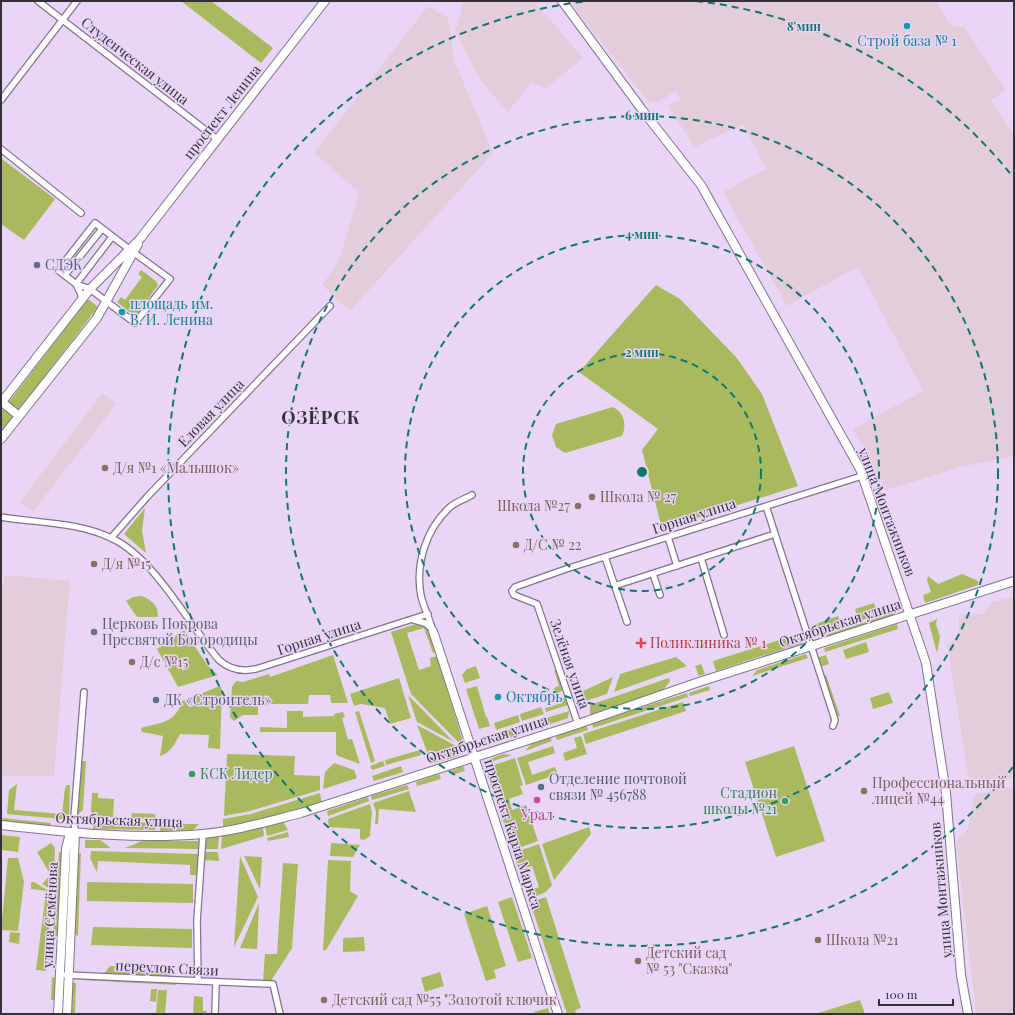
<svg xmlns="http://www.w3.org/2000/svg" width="1015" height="1015" font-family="'Playfair Display',serif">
	<rect width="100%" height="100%" fill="#e9d6f7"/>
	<!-- industrial -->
	<path fill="#e4cdda" d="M464 1H534L583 58 546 88 531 82 508 112 481 81 455 31Z
		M573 1H936L950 25 965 28 1006 90 991 100 1014 136V456L961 467 886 490 853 429 923 391 858 267 787 306 723 192 766 169 743 124 695 147 668 106 680 99 676 91 657 103 648 101 572 5Z
		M428 6 448 18 454 60 493 153 350 311 322 285 339 261 359 192 314 153Z
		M102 393 117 403 33 512 20 502Z
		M5 575 70 581 54 776H1V595Z
		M1014 597V774H1012L1013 778 970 788 947 644 959 638V615L983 614 992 602Z
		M1014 787V1014H976L956 840 968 829 975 794Z"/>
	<!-- green -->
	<path fill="#a9b95e" d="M181 1H211L273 48 261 63Z
		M2 159 55 199 24 240 1 224Z
		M141 270 156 281 158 285 138 313 132 314 117 302 121 297 125 300 142 277 138 274Z
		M656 285 680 299 736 357 762 394 798 486 662 529 642 450 658 429 579 372Z
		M88 299 98 307 18 411 8 403Z
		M613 407C624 412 627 425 622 436L565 453 556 447 552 435 556 424Z
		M4 408 14 415 1 433V412Z
		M145 508 142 531 146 553 124 534Z
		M962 574 978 581V585L925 603 923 595 931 592 927 580 928 576 938 584Z
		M142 596C153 601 158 605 158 617H137L126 601 133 597Z
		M874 603 878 615 859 621 855 609Z
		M893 613 895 618 822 642 820 637Z
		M838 616 841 627 819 634 816 624Z
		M937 619 936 624 940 637 937 653 929 623Z
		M416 624C431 624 432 641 436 652L433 653 424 628 407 633 419 670 431 666 430 658 437 656 463 742 459 743 411 694 391 632Z
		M897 624 898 629 825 652 824 648Z
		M184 630 208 666 218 675 178 687 157 649Z
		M799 634 802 643 716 671 713 661Z
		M866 642 869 652 846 659 843 650Z
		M806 654 808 658 752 676 757 670Z
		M333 655 348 703H331L330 695H309L308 704H258V715H243L234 721 230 717 232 687 236 681 243 682 269 674 270 677Z
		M826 655 829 664 820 667 817 658Z
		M676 657 687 666 614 692 620 674Z
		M701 664 705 674 699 676 695 666Z
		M476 666 480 678 465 683 462 675 467 669Z
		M558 669 564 690 556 694 554 688 559 686 554 670Z
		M824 675H826L840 716H838Z
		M613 677 607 694 579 703 578 698 581 692Z
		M399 678 411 718 390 724 385 708 361 704 354 706 350 694Z
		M669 678 670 681 662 692 590 715V705Z
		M220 686 222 690 220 749 208 748 209 735 180 734C175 743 171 753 160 756L163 736 142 732 141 728C161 722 175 724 182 701Z
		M477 686 486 717H487L490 726 479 729 466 689Z
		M709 686 710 690 690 696 689 693Z
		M889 692 893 703 873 709 870 698Z
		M687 693 688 697 593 728 592 723Z
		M408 695 454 742 417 722Z
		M564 698 566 699 568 705 546 712 545 708 562 703V699Z
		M683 702 686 711 586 744 583 734Z
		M541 707 544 714 522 721 520 714Z
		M287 711H303V717L334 716V714L343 712 345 717 342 718 348 740 352 739 360 764 338 756 336 754V732H260V727L287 728Z
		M359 711 375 761 371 763 355 712Z
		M569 711 568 718 486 746 483 738Z
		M518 715 520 722 496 730 494 723Z
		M586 724 588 730 557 740 555 734Z
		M417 725 456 746 428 754Z
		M581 736 587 754 565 761 563 753 577 748 574 738Z
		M550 737 552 741 525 751 532 743Z
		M553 746 555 753 528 762 532 775 555 767 558 774 526 785 517 758Z
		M794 746 825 841 776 857 745 762Z
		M420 750 421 755 386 765 385 760Z
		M458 750 459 756 431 764 430 758Z
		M227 754 295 756 294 775 320 776V790L250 811 224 816Z
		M504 754 512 755 490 762 489 759Z
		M515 758 523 785 520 786 523 794 509 799 512 810 526 805 538 841 513 850 485 768Z
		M82 761H86L83 810 78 814Z
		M383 761 385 766 372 770 370 766Z
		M334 763 354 770 357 778 323 789 325 772Z
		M401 766 403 772 374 781 372 776Z
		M463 766 465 771 452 775 451 771Z
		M439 774 441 779 417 786 416 782Z
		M17 784 14 810 62 814 65 788 67 785H70L69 815 61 819 7 814 9 790Z
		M407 785 409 789 372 800 371 796Z
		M409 791 416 812 379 809 378 824H375L376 812 373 803Z
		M92 793H98V798L114 799 113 817 94 816 91 811Z
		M320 793 322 804 223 828V819L251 814Z
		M368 797 369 801 328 816 327 811Z
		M370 804 372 812 370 836 364 840 360 839V829L329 827 328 819Z
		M132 813 155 814 156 820 131 819Z
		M2 818 51 823 50 826 4 821Z
		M94 820 156 823 155 830 93 829Z
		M283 821 288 830 267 836 265 826Z
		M160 824H199L193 830 160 831Z
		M263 826 264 836 221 849 222 835Z
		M589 827 591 834 554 880 542 844Z
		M288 832 289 837 268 841 267 838Z
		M1 835 20 837 18 852 1 850Z
		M219 835 218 849H203L204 839Z
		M85 840H100L111 848H85Z
		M142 841H199L198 849 125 848Z
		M51 843 55 848 54 869 49 872 37 852Z
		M331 843 360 845 353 857 330 856Z
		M539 844 552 885 546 892 534 897 531 890 539 887 532 866 522 869 528 890H530L532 897 529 898 513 853Z
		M91 851 200 854 198 875H190V865L98 861 97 872 90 858Z
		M59 852H65L59 936H53Z
		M69 852H70L66 970H63Z
		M203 852H218L219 861 203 860Z
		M76 853H81L78 936 71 933Z
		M240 856 258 897 234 947Z
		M244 856 262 857 260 889Z
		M8 858H18L24 882 18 931 1 930Z
		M328 860 351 861 350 891 358 896 326 950H323Z
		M283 863 298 864 292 948 271 981H263L265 954H277Z
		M54 871 53 891 42 884Z
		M31 882H34L49 891 31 889Z
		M87 882 193 884V903L87 901Z
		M46 892 52 893 46 971 36 970Z
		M512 897 532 958 518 962 498 902Z
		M546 897 581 1008 575 1010 576 1014H567L530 902Z
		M259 903 257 949 240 948Z
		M487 906 506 966 494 970 496 978 486 981 464 914Z
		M93 927 192 929V948L91 945Z
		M10 932 20 933 19 944 9 942Z
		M364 937 365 951 343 952V938Z
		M110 966 170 972 169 978 104 974Z
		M440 972 444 986 425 992 421 978Z
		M52 977 57 978 56 1000H51Z
		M82 978 177 982 176 985 82 980Z
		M70 983H76L75 1014H69Z
		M151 989H157L156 1002 150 1001Z
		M158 990H167L165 1013H156Z
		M194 996 203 997V1011H207L206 1014H193Z
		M860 1000 865 1014H815Z
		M548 1008 550 1014H535L534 1012Z"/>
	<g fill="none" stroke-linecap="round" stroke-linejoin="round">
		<!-- street casing -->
		<g stroke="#83728f" stroke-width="8">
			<path id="street" d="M38 1 217 139
				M1 100 77 1
				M1 149 81 213
				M129 249 95 223 58 270 76 284 90 289 135 323 170 279 133 252
				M65 275 102 229
				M76 284 112 237
				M76 284 81 294V300
				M766 506 835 720 833 726
				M1 517C37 523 78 522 111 538 154 557 189 625 219 660 230 670 242 672 256 669L428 614
				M668 537 677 566
				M111 538 147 497 330 306
				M605 557 627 622
				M701 558 724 635
				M653 574 660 595
				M614 586 775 534
				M414 620 425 623 432 629
				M433 631C430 620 424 608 421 596 415 564 426 529 450 507 456 502 465 499 472 495
				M578 724 537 604 514 595 512 591 515 587 566 569 862 476
				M75 833 74 818 84 692
				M66 975 270 984H273L280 1014
				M198 981 197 921 203 834
				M215 1014 216 982"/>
		</g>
		<!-- secondary casing -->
		<g stroke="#83728f" stroke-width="10">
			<path id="secondary" d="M562 1 643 111 701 185 860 469 926 663 946 793 961 975 968 1014
				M2 402 19 416
				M1 403 90 289 140 239 325 1
				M1 439 97 318 138 244
				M433 631 558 1014
				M1 825C68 832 135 840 202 834 236 831 269 821 301 813L578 724 696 683 1014 581
				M58 1014 66 849 70 833
				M67 1014 75 833"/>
		</g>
		<!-- street -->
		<use href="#street" stroke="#fff" stroke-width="5.5"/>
		<!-- secondary -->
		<use href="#secondary" stroke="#fff" stroke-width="8"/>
	</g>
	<!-- distance rings -->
	<g fill="none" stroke="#0f766e" stroke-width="2" stroke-dasharray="7 5">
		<circle cx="642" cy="472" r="119"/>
		<circle cx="642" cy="472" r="237"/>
		<circle cx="642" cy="472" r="356"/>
		<path d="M1013 767A474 474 0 1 1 588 1M696 1A474 474 0 0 1 1013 177"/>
	</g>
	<!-- markers -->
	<g fill="#0f9aa8" stroke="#e9d6f7" stroke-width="1.5">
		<circle cx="907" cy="26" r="4"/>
		<circle cx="122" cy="312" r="4"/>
		<circle cx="498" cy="697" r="4"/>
	</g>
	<g fill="#5c6f8a" stroke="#e9d6f7" stroke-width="1.5">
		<circle cx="37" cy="265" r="4"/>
		<circle cx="156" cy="700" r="4"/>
		<circle cx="541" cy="787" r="4"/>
	</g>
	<g fill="#8d6e63" stroke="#e9d6f7" stroke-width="1.5">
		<circle cx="105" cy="468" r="4"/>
		<circle cx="592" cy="497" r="4"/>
		<circle cx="578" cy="506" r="4"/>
		<circle cx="516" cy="545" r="4"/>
		<circle cx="94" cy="564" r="4"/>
		<circle cx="132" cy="662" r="4"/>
		<circle cx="864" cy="791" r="4"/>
		<circle cx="818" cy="940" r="4"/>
		<circle cx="638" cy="961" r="4"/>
		<circle cx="324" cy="1000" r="4"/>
	</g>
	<circle fill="#6b7280" stroke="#e9d6f7" stroke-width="1.5" cx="94" cy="632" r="4"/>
	<path fill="#e0444e" stroke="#e9d6f7" stroke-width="1.5" d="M639 637h4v4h4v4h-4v4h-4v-4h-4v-4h4z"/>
	<g fill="#2e9e5b" stroke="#e9d6f7" stroke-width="1.5">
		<circle cx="192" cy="774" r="4"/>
		<circle cx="785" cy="801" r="4"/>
	</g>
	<circle fill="#d1479c" stroke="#e9d6f7" stroke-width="1.5" cx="537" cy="800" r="4"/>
	<g text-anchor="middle" stroke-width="3" stroke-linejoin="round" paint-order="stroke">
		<!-- culture labels -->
		<g font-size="14" fill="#0d838f" stroke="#e9d6f7" text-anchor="start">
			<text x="907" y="46" text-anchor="middle">Строй база № 1</text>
			<text x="130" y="309">площадь им.<tspan x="130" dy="16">В. И. Ленина</tspan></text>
			<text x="506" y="702">Октябрь</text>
		</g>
		<!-- street labels -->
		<g font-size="14" fill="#362f3b" stroke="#e9d6f7">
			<text transform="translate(135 61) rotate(38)" y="5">Студенческая улица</text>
			<text transform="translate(222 112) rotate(-52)" y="5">проспект Ленина</text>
			<text transform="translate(211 413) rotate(-46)" y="5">Еловая улица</text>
			<text transform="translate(887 512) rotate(69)" y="5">улица Монтажников</text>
			<text transform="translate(694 516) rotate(-18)" y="5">Горная улица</text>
			<text transform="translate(840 623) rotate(-18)" y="5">Октябрьская улица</text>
			<text transform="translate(319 637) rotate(-18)" y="5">Горная улица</text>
			<text transform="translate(570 664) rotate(71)" y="5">Зелёная улица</text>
			<text transform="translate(487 739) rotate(-18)" y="5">Октябрьская улица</text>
			<text transform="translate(119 820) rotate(2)" y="5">Октябрьская улица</text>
			<text transform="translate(513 834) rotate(72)" y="5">проспект Карла Маркса</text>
			<text transform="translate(941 890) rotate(-95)" y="5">улица Монтажников</text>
			<text transform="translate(50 915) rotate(-87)" y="5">улица Семёнова</text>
			<text transform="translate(167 968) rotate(3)" y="5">переулок Связи</text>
		</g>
		<!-- service labels -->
		<g font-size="14" fill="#4e5e75" stroke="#e9d6f7" text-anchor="start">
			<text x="45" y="270">СДЭК</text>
			<text x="164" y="705">ДК «Строитель»</text>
			<text x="549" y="784">Отделение почтовой<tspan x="549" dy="16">связи № 456788</tspan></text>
		</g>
		<!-- education labels -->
		<g font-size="14" fill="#785e54" stroke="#e9d6f7" text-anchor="start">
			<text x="113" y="473">Д/я №1 «Малышок»</text>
			<text x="600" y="502">Школа № 27</text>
			<text x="570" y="511" text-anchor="end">Школа №27</text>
			<text x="524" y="550">Д/С № 22</text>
			<text x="102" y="569">Д/я №15</text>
			<text x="140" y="667">Д/с №15</text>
			<text x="872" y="788">Профессиональный<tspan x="872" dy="16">лицей №44</tspan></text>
			<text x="826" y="945">Школа №21</text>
			<text x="646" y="958">Детский сад<tspan x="646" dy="16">№ 53 "Сказка"</tspan></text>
			<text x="332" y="1005">Детский сад №55 "Золотой ключик</text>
		</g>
		<!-- worship labels -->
		<g font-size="14" fill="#5b616d" stroke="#e9d6f7" text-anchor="start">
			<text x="102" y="629">Церковь Покрова<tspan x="102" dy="16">Пресвятой Богородицы</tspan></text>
		</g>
		<!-- health labels -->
		<g font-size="14" fill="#be3a42" stroke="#e9d6f7" text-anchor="start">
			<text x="650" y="648">Поликлиника № 1</text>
		</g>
		<!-- leisure labels -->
		<g font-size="14" fill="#27864d" stroke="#e9d6f7" text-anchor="start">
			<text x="200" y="779">КСК Лидер</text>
			<text x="777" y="798" text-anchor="end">Стадион<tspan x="777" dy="16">школы №21</tspan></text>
		</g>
		<!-- hotel labels -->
		<g font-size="14" fill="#b23c85" stroke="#e9d6f7">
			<text x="537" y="820">Урал</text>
		</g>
		<!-- district labels -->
		<g font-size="18" font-weight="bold" letter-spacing="1" fill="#362f3b" stroke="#e9d6f7">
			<text x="321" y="424">ОЗЁРСК</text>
		</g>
	</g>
	<circle cx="642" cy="472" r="6" fill="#0f766e" stroke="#e9d6f7" stroke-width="2"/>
	<g font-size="12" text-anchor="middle" font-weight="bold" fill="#0f766e" stroke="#e9d6f7" stroke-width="3" stroke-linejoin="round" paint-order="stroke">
		<text x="804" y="31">8 мин</text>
		<text x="642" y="120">6 мин</text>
		<text x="642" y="239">4 мин</text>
		<text x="642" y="357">2 мин</text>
	</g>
	<!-- border -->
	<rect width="1015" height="1015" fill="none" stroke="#362f3b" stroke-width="4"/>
	<!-- scale -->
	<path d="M879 999v6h74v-6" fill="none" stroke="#362f3b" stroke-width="2"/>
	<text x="885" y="999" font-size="12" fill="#362f3b" stroke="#e9d6f7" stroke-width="3" paint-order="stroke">100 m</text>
</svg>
